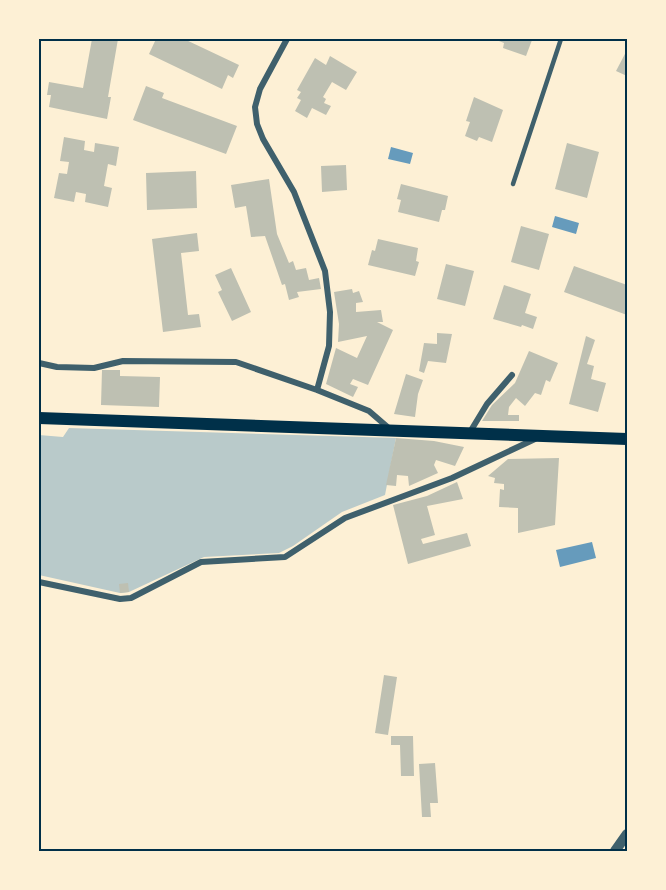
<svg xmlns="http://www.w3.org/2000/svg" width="666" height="890" font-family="Figtree,sans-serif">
	<rect width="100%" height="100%" fill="#fdf0d5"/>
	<!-- green -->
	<path fill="#b9caca" d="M69 428 396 438 385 495 342 512 293 546 279 553 204 557 129 592 120 593 39 575V435L63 437Z"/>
	<!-- water -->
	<path fill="#669bbc" d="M391 147 413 153 410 164 388 159Z
		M555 216 579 223 576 234 552 227Z
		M592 542 596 558 560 567 556 550Z"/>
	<!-- building -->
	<path fill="#bec0b2" d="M92 39H118L108 97H111L107 119 49 107 51 95H47L49 82 83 88Z
		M156 39H184L239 65 233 78 228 75 222 89 149 54Z
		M494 39H529L532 40 526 56 503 48 504 43Z
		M627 50V76L616 71Z
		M330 56 357 72 346 90 332 82 323 97 326 99 324 103 331 106 326 115 312 108 307 118 295 111 301 100 297 98 301 92 297 90 315 58 326 65Z
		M146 86 164 93 162 98 237 126 226 154 133 120Z
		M474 97 503 110 492 142 479 137 477 141 465 136 470 122 466 121Z
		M64 137 85 141 84 150 94 152 95 143 119 147 116 166 108 164 104 186 112 188 108 207 85 202 86 194 76 192 74 202 54 198 59 173 67 174 69 162 60 161Z
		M567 143 599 152 587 198 555 189Z
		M346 165 347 190 322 192 321 166Z
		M196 171 197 208 147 210 146 173Z
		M269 179 277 234 289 263 293 261 296 270 306 268 309 280 319 278 321 289 297 292 299 297 289 300 285 284 282 285 265 236 251 237 246 206 235 208 231 185Z
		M401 184 448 196 445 210H442L439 222 398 212 401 200 397 199Z
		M521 226 549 234 539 270 511 262Z
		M197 233 199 251 181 253 188 315 199 314 201 327 163 332 152 239Z
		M378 239 418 248 416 261 419 262 415 276 368 265 372 250 375 251Z
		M446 264 474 271 465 306 437 299Z
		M574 266 627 285V315L564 292Z
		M231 268 251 312 232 321 218 292 222 290 215 275Z
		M504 285 531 294 525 313 537 317 533 329 522 325 521 327 493 319Z
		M352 289 353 293 359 291 363 302 356 303V312L381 310 383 322H377L393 330 368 385 353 379 350 384 358 387 353 397 326 384 336 348 357 358 367 336 338 342 339 324 334 292Z
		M437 333 452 334 446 363 428 361 424 373 419 371 424 343 437 344Z
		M586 336 595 340 587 364 594 366 591 379 606 383 598 412 569 404Z
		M529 351 558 363 550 382 546 380 541 395 535 393 525 406 516 398 509 407 508 415H519V421H482L492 405 515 383Z
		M102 370H120V376L160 377 159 407 101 405Z
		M406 374 423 380 418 394 415 417 394 414Z
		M396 438 434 441 464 447 455 466 436 460 434 465 438 473 409 486 408 476 397 475 396 486 386 485Z
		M559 458 555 525 518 533V508L499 507 500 489 504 490V484L494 483 495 478 488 476 508 459Z
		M457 482 463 499 427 506 435 535 421 539 423 544 467 533 471 546 408 564 393 505 427 496Z
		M128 583 129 592 120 593 119 584Z
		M384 675 397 677 388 735 375 733Z
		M391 736H413L414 776H401L400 745H391Z
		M435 763 438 803H430L431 817H422L419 764Z"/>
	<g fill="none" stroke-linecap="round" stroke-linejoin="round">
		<!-- service -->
		<path stroke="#3f606c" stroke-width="4.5" d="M513 184 561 39"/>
		<!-- minor -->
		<path stroke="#3f606c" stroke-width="6" d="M287 39 260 89 255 107 257 124 263 139 294 192 325 271 330 312 329 346 317 390
			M39 363 57 367 94 368 123 361 236 362 317 390 369 411 391 430
			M470 432 487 404 512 375
			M39 582 120 599 131 598 201 562 285 557 345 518 452 478 535 439"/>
		<!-- tertiary -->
		<path stroke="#3f606c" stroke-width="10" d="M615 851 627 834"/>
		<!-- secondary -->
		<path stroke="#003049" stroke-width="12" d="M39 418 627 439"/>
	</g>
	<!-- border -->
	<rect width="666" height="890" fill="none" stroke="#fdf0d5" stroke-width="81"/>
	<rect x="40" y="40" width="586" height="810" fill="none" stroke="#003049" stroke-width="2"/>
</svg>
